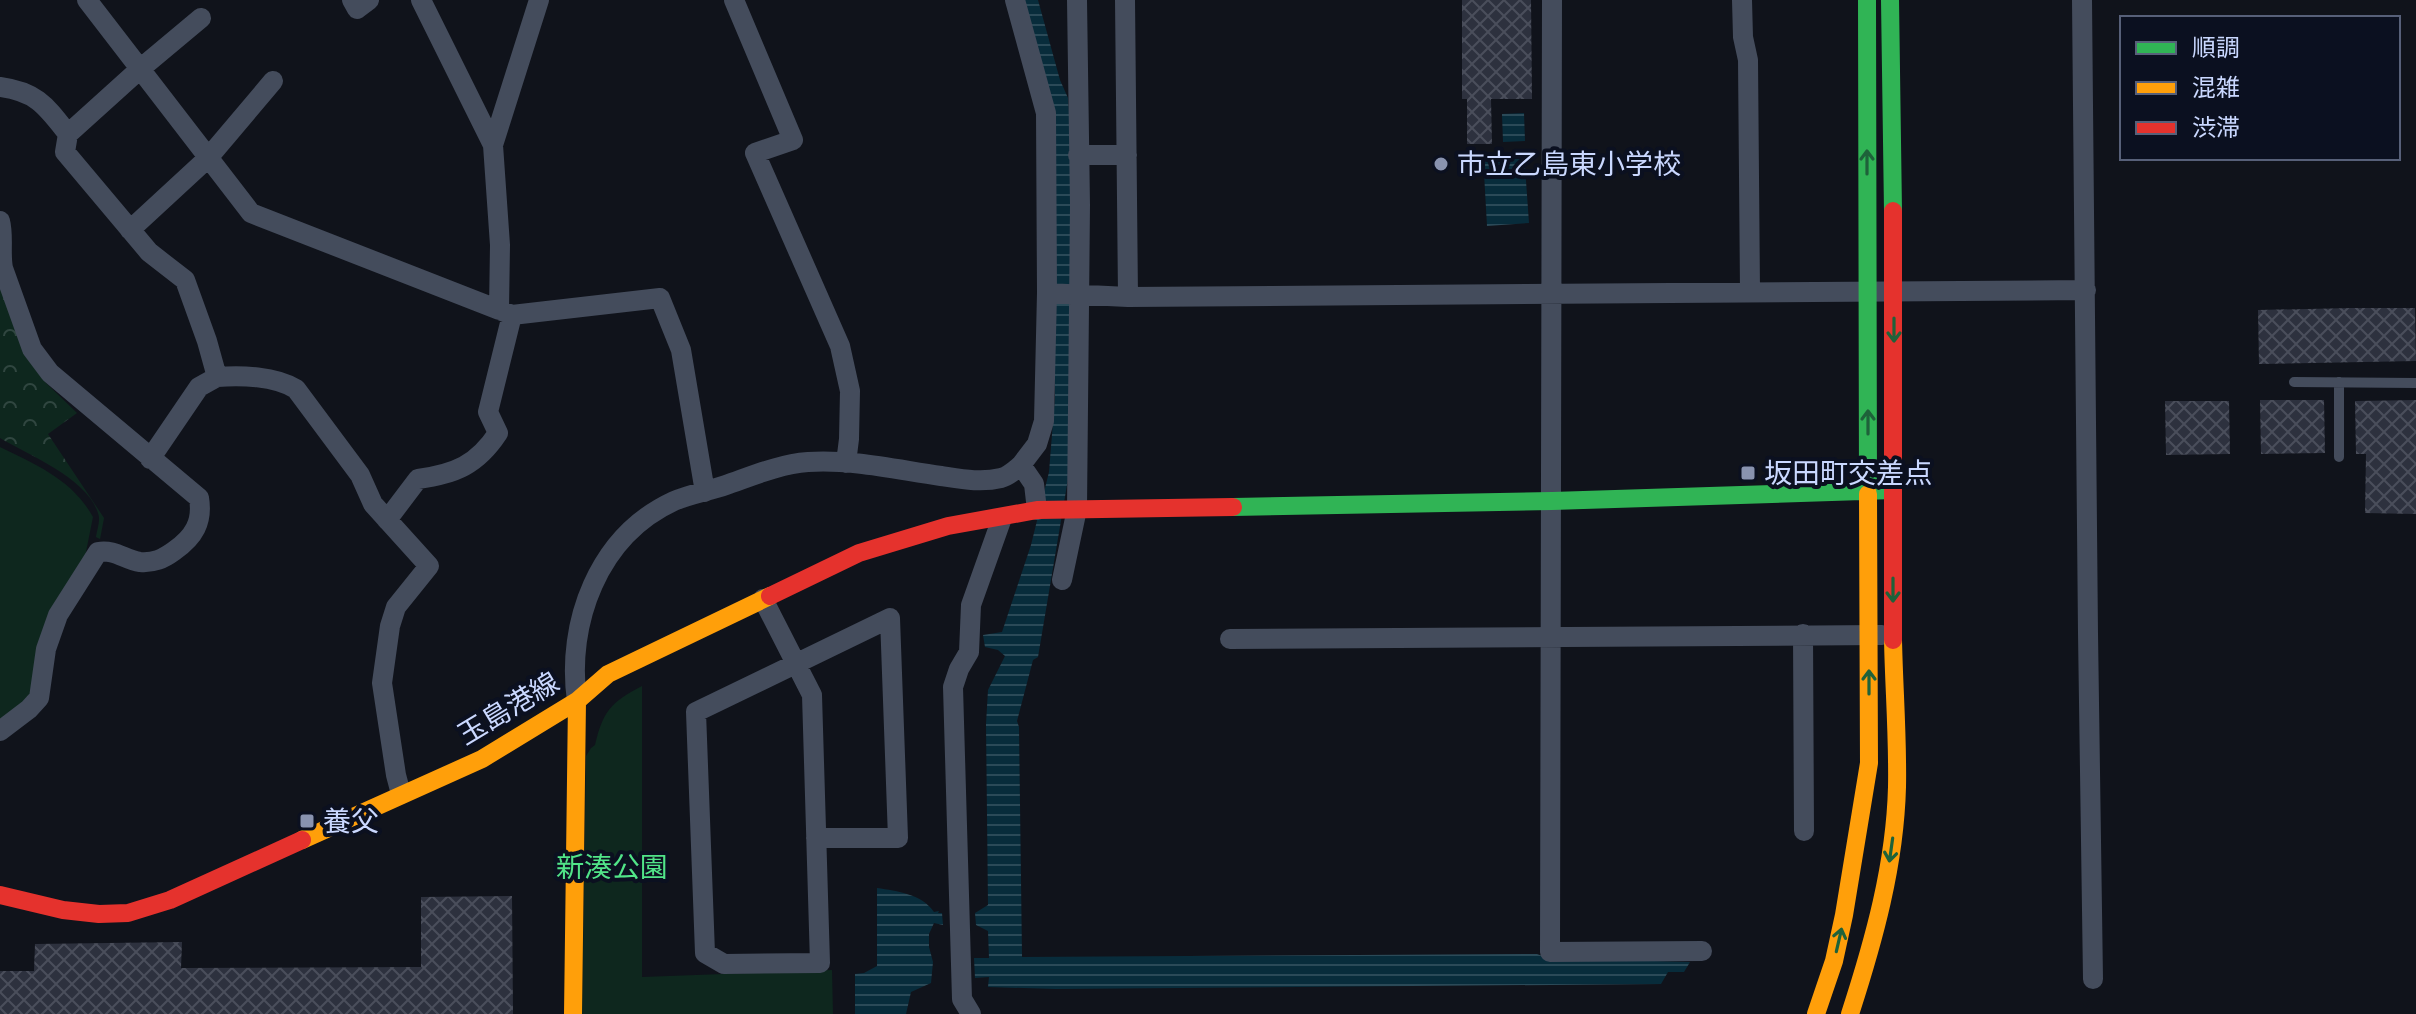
<svg xmlns="http://www.w3.org/2000/svg" width="2416" height="1014" font-family="Montserrat,'Noto Sans JP',sans-serif">
	<defs>
		<pattern id="forest-crowns" width="20" height="18" patternUnits="userSpaceOnUse" patternTransform="scale(2)"><rect width="20" height="18" fill="#0e271e"/><path d="M2 6a3 3 0 1 1 6 0M12 15a3 3 0 1 1 6 0" fill="none" stroke="#304640"/></pattern>
		<pattern id="water-rules" width="6" height="5" patternUnits="userSpaceOnUse" patternTransform="scale(2)"><rect width="6" height="5" fill="#082c3b"/><path d="M0 2.5h6" fill="none" stroke="#2b4a58"/></pattern>
		<pattern id="building-cross-hatch" width="8" height="8" patternUnits="userSpaceOnUse" patternTransform="scale(2)"><rect width="8" height="8" fill="#2d313e"/><path d="M0 0l8 8M0 8l8-8" fill="none" stroke="#4a4e5b"/></pattern>
	</defs>
	<rect width="100%" height="100%" fill="#10131b"/>
	<!-- forest -->
	<path fill="url(#forest-crowns)" d="M0 281 20 342 46 383 77 413 48 434 104 518 100 539 96 537C97 530 101 520 98 513 88 479 29 455 0 438Z"/>
	<!-- green -->
	<path fill="#0e271e" d="M0 447C35 464 73 480 93 517L85 557 33 691 28 699 0 722Z
		M642 686V977L832 970 833 1014H582L586 756 591 748 595 745C603 711 611 702 642 686Z"/>
	<!-- water -->
	<path fill="url(#water-rules)" d="M1023 0H1038L1060 80 1068 98 1072 153 1069 473 1038 657 1033 660 1017 721 1019 727 1022 957 1537 954 1548 958 1690 962 1684 972H1668L1661 984 1056 989 988 987 989 977 975 978 974 958H989L988 931 976 925 975 913 988 905 986 724 988 690 1005 656 998 650 985 647 983 635 1002 632 1031 545 1049 472 1055 397 1053 304 1056 286Z
		M1524 113 1525 141 1503 142 1502 114Z
		M1524 153 1529 223 1487 226 1483 155Z
		M877 888C897 891 922 894 934 912L939 911 938 913H942L943 925 934 923 929 934V947L933 962 931 983 911 992 906 1014H855V974L864 973 877 966Z"/>
	<!-- building -->
	<path fill="url(#building-cross-hatch)" d="M1462 0H1531L1532 99H1491L1492 144H1467V99H1462Z
		M2351 308H2415L2416 361 2259 364 2258 310Z
		M2260 400H2324L2325 453 2261 454Z
		M2416 400V514L2365 513 2366 454H2356L2355 401Z
		M2165 401H2229L2230 454 2166 455Z
		M512 896 513 1014H0V971H34L35 944 182 942 181 968 421 967V897Z"/>
	<g fill="none" stroke-linecap="round" stroke-linejoin="round">
		<!-- lane -->
		<path stroke="#444c5c" stroke-width="10" d="M2294 382 2416 383
			M2339 457V382"/>
		<!-- street -->
		<path stroke="#444c5c" stroke-width="20" d="M87 0 251 213 512 315 660 298 681 350 705 492
			M352 0 357 9 369 0
			M421 0 493 145 500 245 499 310
			M734 0 793 140 755 153 840 346 850 391 849 439 846 463
			M1015 0 1046 113 1047 293 1044 421 1037 444 1021 465
			M1125 0 1128 297
			M1552 0 1550 952 1702 951
			M1742 0 1743 37 1748 60 1750 291
			M2082 0 2088 633 2093 979
			M0 87C37 92 46 106 68 134L65 152 149 252 185 280 207 341 217 377C241 375 275 376 296 389L360 475 373 504 429 566 396 607 390 626 382 683 396 775 401 794
			M68 134 140 69 201 18
			M493 145 539 0
			M1078 155H1127
			M0 221C4 236 0 253 3 268L32 349 50 373 199 498C203 522 194 537 174 551 163 559 154 563 140 562 125 560 115 549 98 552L58 615 46 649 39 698 29 709 0 731
			M130 230 208 158 273 81
			M1047 293 1128 297 2086 290
			M150 459 199 387 217 377
			M387 520 418 479C455 474 477 465 498 433L488 412 512 315
			M1062 580 1077 509 1080 205 1077 0
			M763 599 812 695 820 963 724 964 705 953 696 712 890 618 898 838H816
			M1803 634 1804 831
			M1230 639 1882 635
			M577 701C566 623 598 536 674 501 690 494 709 491 726 485 752 476 780 464 808 462 852 459 898 470 941 476 961 479 981 483 1001 478 1009 476 1015 470 1021 465L1034 484 1037 510
			M971 1014 962 999 953 687 959 669 969 652 971 605 1002 518"/>
		<!-- fast -->
		<path stroke="#30b455" stroke-width="18" d="M1867 0 1868 494
			M1890 0 1893 211
			M1233 507 1552 501 1893 490"/>
		<!-- slow -->
		<path stroke="#ff9f0a" stroke-width="18" d="M302 840 482 759 577 701 608 674 770 596
			M573 1014 577 701
			M1816 1014 1834 961 1844 915 1869 763 1868 494
			M1850 1014C1874 940 1895 865 1897 787 1898 738 1894 689 1893 640"/>
		<!-- jam -->
		<path stroke="#e5322d" stroke-width="18" d="M1893 211V640
			M770 596 859 553 948 526 1037 510 1233 507
			M0 895 63 910 99 914 128 913 170 900 302 840"/>
	</g>
	<!-- one-way arrows -->
	<defs><path id="oneway-shaft" d="M-6 0H5M1.5-3L5.5 0L1.5 3" fill="none" stroke-width="1.6" stroke-linecap="round" stroke-linejoin="round" transform="scale(2)"/></defs>
	<g stroke="#1e623a">
		<use href="#oneway-shaft" transform="translate(1867 162) rotate(-90)"/>
		<use href="#oneway-shaft" transform="translate(1894 330) rotate(90)"/>
		<use href="#oneway-shaft" transform="translate(1868 422) rotate(-90)"/>
		<use href="#oneway-shaft" transform="translate(1893 590) rotate(90)"/>
		<use href="#oneway-shaft" transform="translate(1869 682) rotate(-90)"/>
		<use href="#oneway-shaft" transform="translate(1891 850) rotate(98)"/>
		<use href="#oneway-shaft" transform="translate(1839 940) rotate(-77)"/>
	</g>
	<!-- markers -->
	<g fill="#8993af" stroke="#0b1020" stroke-width="3">
		<circle cx="1441" cy="164" r="8"/>
		<rect x="1740" y="465" width="16" height="16" rx="4"/>
		<rect x="299" y="813" width="16" height="16" rx="4"/>
	</g>
	<g text-anchor="middle" stroke-width="8" stroke-linejoin="round" paint-order="stroke">
		<!-- poi labels -->
		<g font-size="28" fill="#cad8ff" stroke="#0b1020" text-anchor="start">
			<text x="1457" y="174">市立乙島東小学校</text>
			<text x="1764" y="483">坂田町交差点</text>
			<text x="323" y="831">養父</text>
		</g>
		<!-- street labels -->
		<g font-size="28" fill="#cad8ff" stroke="#0b1020">
			<text transform="translate(508 708) rotate(-31)" y="10">玉島港線</text>
		</g>
		<!-- park labels -->
		<g font-size="28" fill="#51e488" stroke="#0b1020">
			<text x="612" y="877">新湊公園</text>
		</g>
	</g>
	<!-- legend -->
	<rect x="2120" y="16" width="280" height="144" fill="#0b1020" stroke="#576079" stroke-width="2"/>
	<rect x="2136" y="42" width="40" height="12" fill="#30b455" stroke="#576079" stroke-width="2"/>
	<text x="2192" y="56" font-size="24" fill="#cad8ff">順調</text>
	<rect x="2136" y="82" width="40" height="12" fill="#ff9f0a" stroke="#576079" stroke-width="2"/>
	<text x="2192" y="96" font-size="24" fill="#cad8ff">混雑</text>
	<rect x="2136" y="122" width="40" height="12" fill="#e5322d" stroke="#576079" stroke-width="2"/>
	<text x="2192" y="136" font-size="24" fill="#cad8ff">渋滞</text>
</svg>
